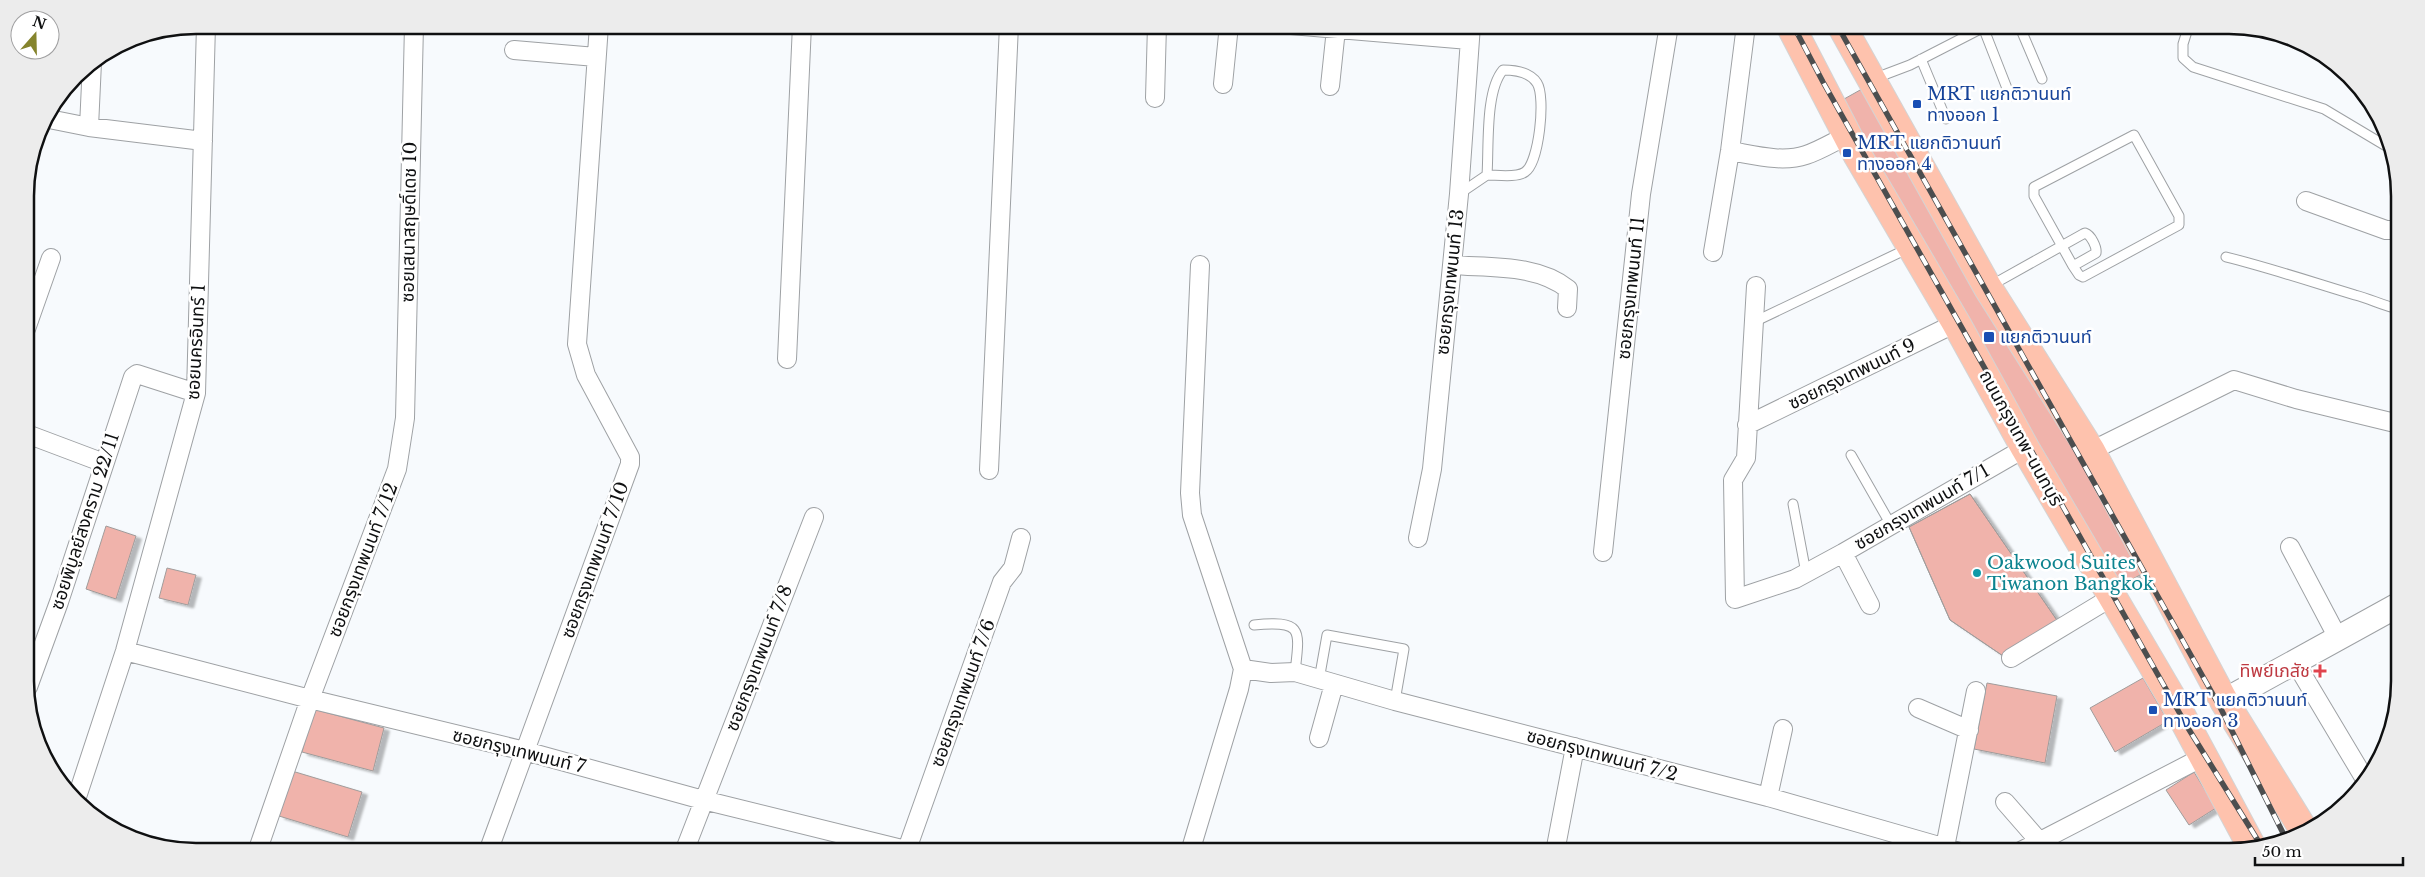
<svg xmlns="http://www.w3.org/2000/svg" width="2425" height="877" font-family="'Libre Baskerville','Noto Sans Thai',serif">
	<defs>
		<filter id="shadow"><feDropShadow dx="5.5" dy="3" stdDeviation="1" flood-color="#0004"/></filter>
	</defs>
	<rect width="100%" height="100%" fill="#f7fafd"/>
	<!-- building -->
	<path fill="#f0b3ab" stroke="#a09c9b" filter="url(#shadow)" d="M1878 80 2153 568 2103 595 1828 108Z
		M1970 494 2061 626 2006 658 1950 620 1909 527Z
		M1970 494 2061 626 2006 658 1950 620 1909 527Z
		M106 526 136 536 116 599 86 589Z
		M167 568 196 575 188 605 159 598Z
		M2143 678 2168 721 2115 752 2090 708Z
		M1987 683 2057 696 2045 763 1974 749Z
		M313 709 384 728 373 771 302 752Z
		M292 771 362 792 348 837 279 816Z
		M2194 772 2216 808 2189 825 2166 790Z"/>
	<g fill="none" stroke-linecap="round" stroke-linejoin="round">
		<!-- lane casing -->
		<g stroke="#9ea1a4" stroke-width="11">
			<path id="lane" d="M2019 25 2042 79
				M2189 25 2183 44V58L2193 67 2324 109 2391 149
				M1983 27 2010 96
				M1921 59 1946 119
				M1873 79 1910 65 1988 25
				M1459 194 1487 175C1489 147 1485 91 1503 70 1516 70 1530 72 1537 83 1546 97 1539 163 1525 172 1517 178 1497 175 1487 175
				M2226 257C2270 268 2312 282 2355 295 2371 299 2383 306 2399 309
				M1990 286 2083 234 2085 233C2091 235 2097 247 2096 253L2073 266 2034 196V187L2134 135 2179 216V225L2083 277 2079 275 2073 266
				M1756 321 1909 248
				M1851 455 1891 525
				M1793 504 1806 573
				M1254 625C1303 620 1300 629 1295 672
				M1319 680 1327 635 1404 649 1395 701"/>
		</g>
		<!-- street casing -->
		<g stroke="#9ea1a4" stroke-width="20">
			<path id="street" d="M1291 25 1469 40
				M514 50 596 57
				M1223 84 1229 25
				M1330 86 1336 29
				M1155 98 1157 25
				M44 118 89 127 203 141
				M89 127 92 62
				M1730 151C1754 155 1782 163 1806 155 1821 150 1835 141 1848 135
				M2306 201 2386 230H2399
				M1713 252 1730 151 1746 25
				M1452 265C1490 268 1537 264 1568 289L1567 308
				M1756 286 1746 458 1733 480 1735 599 1795 579 1843 553
				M26 329 51 258
				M787 359 802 25
				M1747 425 1956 323
				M27 434 104 463
				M2091 451 2234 380 2296 399 2399 424
				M989 470 1009 25
				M1418 538 1432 469 1459 194 1471 25
				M2290 547 2338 638
				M1603 552 1641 194 1669 25
				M1870 605 1843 553 2025 448
				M125 651 310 699 525 751 703 800 914 852
				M2011 658 2112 597
				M2295 662 2366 781
				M1243 669 1271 673 1295 672 1395 701 1768 797 1960 852
				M28 687 59 602 133 377 137 374 196 393
				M1918 708 1969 730
				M1319 738 1334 684
				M1768 797 1783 729
				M76 800 125 651 196 393 206 25
				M2005 802 2039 841
				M1945 847 1976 691
				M257 852 310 699 397 469 405 418 414 25
				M488 852 630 464V457L586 375 577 344 599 25
				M684 852 814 517
				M906 852 1002 582 1013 568 1021 538
				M1190 852 1239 689 1243 669 1192 515 1190 493 1200 265
				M1555 852 1575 747
				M2019 852 2203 757"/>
		</g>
		<!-- secondary casing -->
		<g stroke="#9ea1a4" stroke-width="26">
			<path id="secondary" d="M2224 701 2400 604"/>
		</g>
		<!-- primary casing -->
		<g stroke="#d4d4d4" stroke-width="30">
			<path id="primary" d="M1790 25 1858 156 1956 323 2025 448 2173 700 2253 849
				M1841 25 1988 288 2091 451 2224 701 2305 832"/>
		</g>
		<!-- lane -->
		<use href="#lane" stroke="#fff" stroke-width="9"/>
		<!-- street -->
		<use href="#street" stroke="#fff" stroke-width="18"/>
		<!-- secondary -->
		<use href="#secondary" stroke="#fff" stroke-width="24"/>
		<!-- primary -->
		<use href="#primary" stroke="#fec2ad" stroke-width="28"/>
		<!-- rail casing -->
		<g stroke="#4c4e4f" stroke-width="5.5">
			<path id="rail" d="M1793 25 1823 82 2188 728 2262 847
				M1837 25 2220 707 2287 841"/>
		</g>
		<!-- rail -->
		<use href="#rail" stroke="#fff" stroke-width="4" stroke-dasharray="11" stroke-linecap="butt"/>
	</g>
	<!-- markers -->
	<g fill="#1a4fb4" stroke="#fff" stroke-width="2">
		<rect x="1912" y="99" width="10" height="10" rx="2.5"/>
		<rect x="1842" y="148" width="10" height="10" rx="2.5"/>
		<rect x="1983" y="331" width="12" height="12" rx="2.5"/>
		<rect x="2148" y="705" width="10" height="10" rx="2.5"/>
	</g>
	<circle fill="#0f9aa8" stroke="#fff" stroke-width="2" cx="1977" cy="573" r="5"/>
	<path fill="#e0444e" stroke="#fff" stroke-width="2" d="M2317.5 663.5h5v5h5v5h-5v5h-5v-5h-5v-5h5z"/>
	<g text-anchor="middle" stroke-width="5" stroke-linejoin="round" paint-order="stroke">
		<!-- transit labels -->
		<g font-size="18" fill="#164399" stroke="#fff" text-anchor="start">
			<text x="1927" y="100">MRT แยกติวานนท์<tspan x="1927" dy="21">ทางออก 1</tspan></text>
			<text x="1857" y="149">MRT แยกติวานนท์<tspan x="1857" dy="21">ทางออก 4</tspan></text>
			<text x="2000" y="343">แยกติวานนท์</text>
			<text x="2163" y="706">MRT แยกติวานนท์<tspan x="2163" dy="21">ทางออก 3</tspan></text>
		</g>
		<!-- street labels -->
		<g font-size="18" fill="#0f1011" stroke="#fff">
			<text transform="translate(409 222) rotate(-89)" y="6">ซอยเสนาสฤษดิ์เดช 10</text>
			<text transform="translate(1450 282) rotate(-84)" y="6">ซอยกรุงเทพนนท์ 13</text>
			<text transform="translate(1631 288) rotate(-84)" y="6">ซอยกรุงเทพนนท์ 11</text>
			<text transform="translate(196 342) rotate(-87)" y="6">ซอยนครอินทร์ 1</text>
			<text transform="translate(1852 374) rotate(-26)" y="6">ซอยกรุงเทพนนท์ 9</text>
			<text transform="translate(2021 438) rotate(61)" y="6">ถนนกรุงเทพ-นนทบุรี</text>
			<text transform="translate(1922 507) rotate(-30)" y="6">ซอยกรุงเทพนนท์ 7/1</text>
			<text transform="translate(85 521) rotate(-72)" y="6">ซอยพิบูลย์สงคราม 22/11</text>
			<text transform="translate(363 560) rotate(-69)" y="6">ซอยกรุงเทพนนท์ 7/12</text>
			<text transform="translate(595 560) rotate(-70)" y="6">ซอยกรุงเทพนนท์ 7/10</text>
			<text transform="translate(759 658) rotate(-69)" y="6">ซอยกรุงเทพนนท์ 7/8</text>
			<text transform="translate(963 693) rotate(-70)" y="6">ซอยกรุงเทพนนท์ 7/6</text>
			<text transform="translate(519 751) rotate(14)" y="6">ซอยกรุงเทพนนท์ 7</text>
			<text transform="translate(1602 755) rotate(15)" y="6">ซอยกรุงเทพนนท์ 7/2</text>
		</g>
		<!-- culture labels -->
		<g font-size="18" fill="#0d838f" stroke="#fff" text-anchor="start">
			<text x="1987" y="569">Oakwood Suites<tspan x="1987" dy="21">Tiwanon Bangkok</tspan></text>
		</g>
		<!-- health labels -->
		<g font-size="18" fill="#be3a42" stroke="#fff" text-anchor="end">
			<text x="2310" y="677">ทิพย์เภสัช</text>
		</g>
	</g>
	<!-- crop -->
	<path d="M0 0H2425V877H0ZM196 34H2229A162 162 0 0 1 2391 196V681A162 162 0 0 1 2229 843H196A162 162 0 0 1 34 681V196A162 162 0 0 1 196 34Z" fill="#ececec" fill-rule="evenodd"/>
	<path fill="none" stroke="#0f1011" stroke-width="2.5" d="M196 34H2229A162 162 0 0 1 2391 196V681A162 162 0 0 1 2229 843H196A162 162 0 0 1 34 681V196A162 162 0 0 1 196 34Z"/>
	<!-- north arrow -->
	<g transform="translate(35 35) rotate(20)"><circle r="24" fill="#ffffff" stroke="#9f9fa0"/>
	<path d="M0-4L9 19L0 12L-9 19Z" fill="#85842d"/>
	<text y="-8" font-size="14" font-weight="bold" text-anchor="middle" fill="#0f1011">N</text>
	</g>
	<!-- scale -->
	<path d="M2255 857v8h148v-8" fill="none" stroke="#0f1011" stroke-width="2.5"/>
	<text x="2262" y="857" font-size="15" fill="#0f1011" stroke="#ffffff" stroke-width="4" paint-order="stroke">50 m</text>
</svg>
